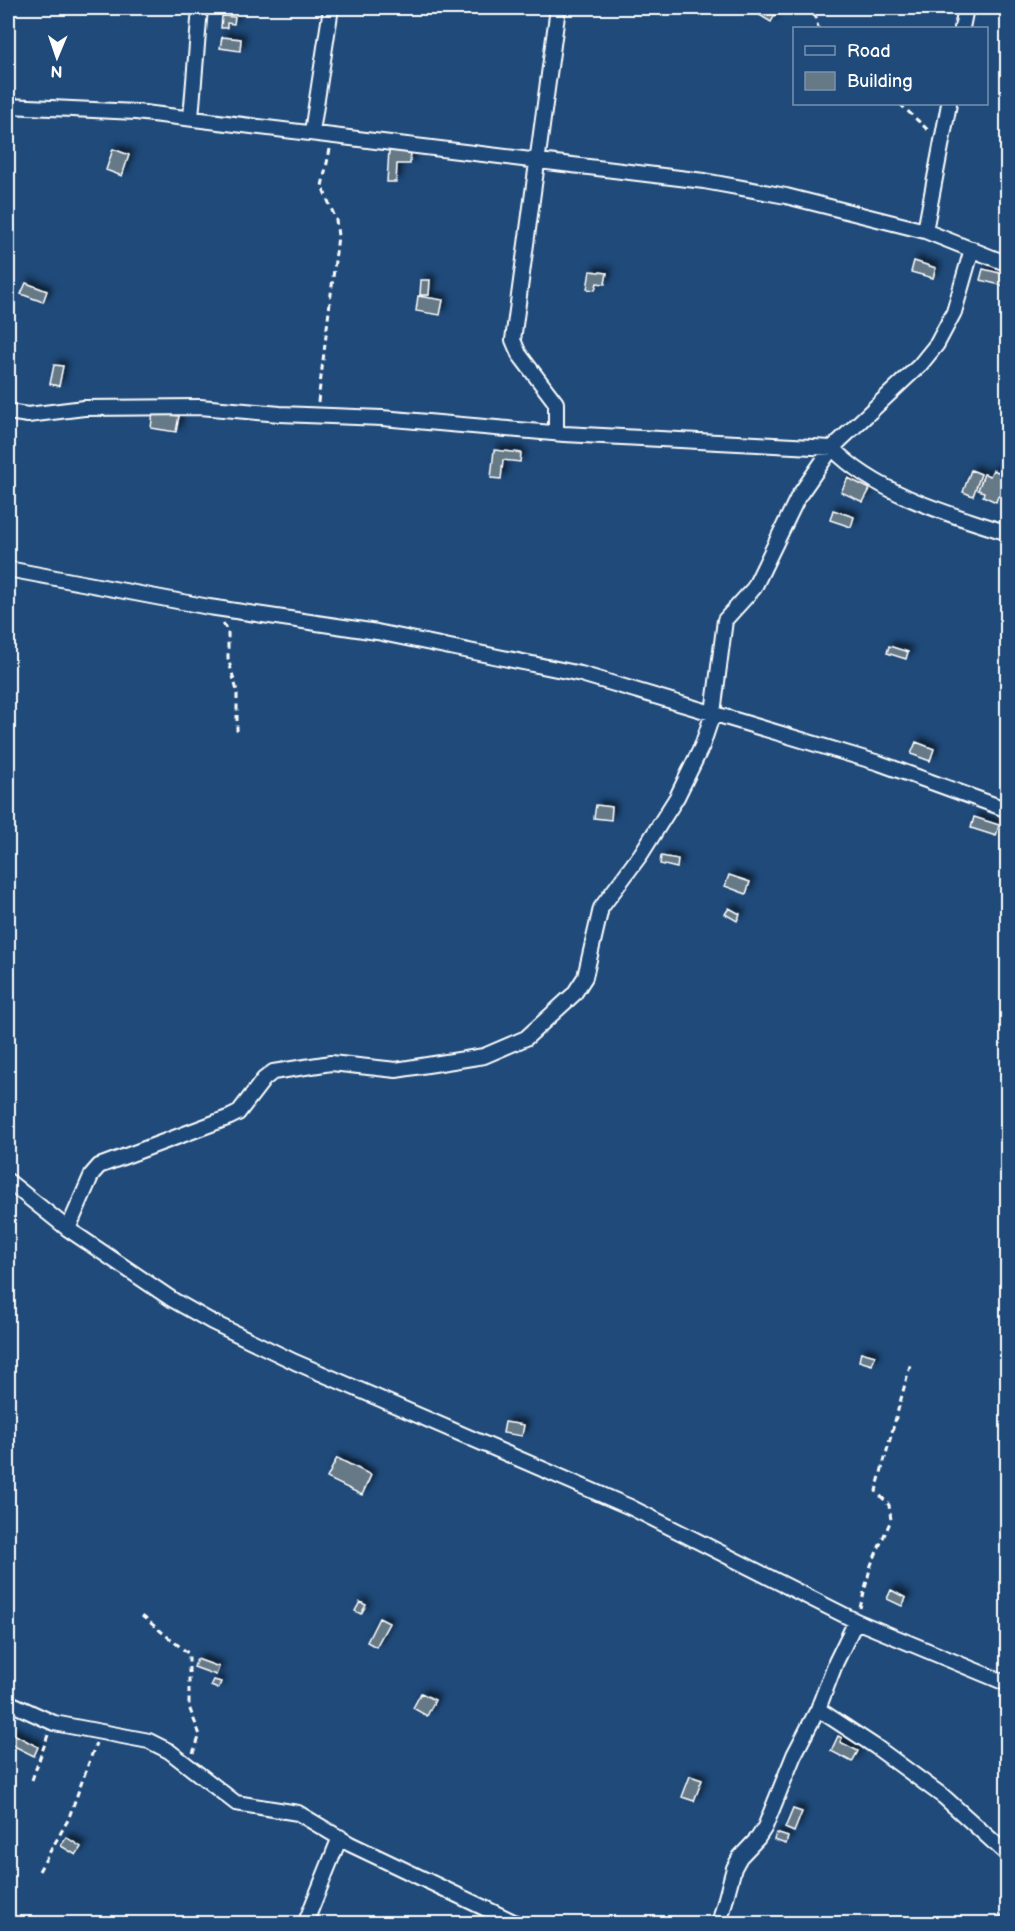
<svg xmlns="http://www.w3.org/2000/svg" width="1015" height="1931" font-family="'Balsamiq Sans',sans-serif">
	<defs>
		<filter id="shadow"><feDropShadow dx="4.5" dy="-4.5" stdDeviation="3" flood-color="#0009"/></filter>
	</defs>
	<rect width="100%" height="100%" fill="#1f4a7a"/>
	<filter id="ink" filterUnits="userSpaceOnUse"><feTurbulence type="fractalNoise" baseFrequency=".0167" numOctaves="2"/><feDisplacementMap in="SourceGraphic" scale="12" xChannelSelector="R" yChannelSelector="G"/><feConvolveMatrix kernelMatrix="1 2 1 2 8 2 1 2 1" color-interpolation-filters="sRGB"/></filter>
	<g filter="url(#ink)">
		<!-- building -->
		<path fill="#667987" stroke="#fff" stroke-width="1.5" filter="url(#shadow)" d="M759 8H769L768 10 775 15 771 22 756 13Z
			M222 16 235 17 234 24 227 23V28H221Z
			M222 37 241 39 240 51 220 48Z
			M113 149 129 155 122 176 106 170Z
			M389 150 411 151 410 164H397L396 182H387Z
			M914 261 936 268 933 278 911 272Z
			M983 269 1008 275V287L980 280Z
			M590 271 607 273 605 284 597 283 595 290 587 289Z
			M421 280H430L429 295H420Z
			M26 283 47 291 43 302 21 294Z
			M418 296 443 300 440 315 416 311Z
			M54 365 63 366 59 386 50 384Z
			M153 412 179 416 176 432 151 428Z
			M494 450 521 453 520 462 503 460 501 479 491 478Z
			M971 470 981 474 973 496 963 492Z
			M993 470 1008 476V499L998 496 996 502 983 496 984 492 978 490 984 474 990 476Z
			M848 478 870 489 863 502 841 492Z
			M833 510 854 517 851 527 830 520Z
			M889 646 908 652 906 659 887 653Z
			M916 742 934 749 930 761 911 754Z
			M596 805 612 807 611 820 594 818Z
			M974 817 999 825 996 836 971 828Z
			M661 856 678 859 677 868 660 864Z
			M729 875 750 882 746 894 725 886Z
			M729 908 740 914 737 921 725 914Z
			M861 1352 875 1356 872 1365 859 1361Z
			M505 1422 524 1425 522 1436 503 1433Z
			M337 1458 371 1475 362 1495 327 1478Z
			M891 1590 906 1598 902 1606 887 1599Z
			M360 1602 366 1605 361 1614 355 1611Z
			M379 1618 389 1623 376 1647 367 1642Z
			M197 1659 219 1667 216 1675 194 1667Z
			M214 1680 221 1682 218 1689 211 1686Z
			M421 1693 435 1700 427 1716 413 1708Z
			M8 1731 38 1747 34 1756 8 1743Z
			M838 1736 842 1738 840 1742 858 1751 852 1762 831 1751Z
			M690 1776 702 1780 694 1801 682 1797Z
			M793 1809 802 1812 794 1832 785 1828Z
			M776 1833 788 1837 786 1844 774 1840Z
			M66 1837 81 1847 76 1855 61 1846Z"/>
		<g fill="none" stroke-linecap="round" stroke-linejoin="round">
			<!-- street casing -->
			<g stroke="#fff" stroke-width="18">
				<path id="street" d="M962 28 966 8
					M8 106 136 112 704 181 786 196 925 231 1008 264
					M191 118 200 8
					M312 132 331 8
					M925 231 949 104
					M8 412 28 415 84 408 200 407 280 414 382 418 564 434 832 448C877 494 948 514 1008 533
					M556 433V403L519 354 513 340 558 8
					M8 569 209 607 377 632 581 674 879 763 1008 810
					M8 1181 68 1229 173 1300 212 1322 295 1362 630 1507 856 1621 1008 1684
					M68 1229 92 1174 99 1166 230 1117 238 1113 264 1079 273 1072 331 1063 396 1070 484 1056 526 1038 574 994 585 977 601 908 641 854 677 797 702 746 713 713 725 620 754 588 798 497 832 448 920 365 937 344 954 312 972 249
					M8 1702 54 1723 149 1741 169 1751 236 1803 298 1813 350 1844 518 1924
					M818 1709 876 1747 944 1797 1008 1855
					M305 1924 340 1837
					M719 1924 734 1868 740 1857 758 1838 765 1827 794 1755 818 1709 836 1662 856 1621
					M1006 1924 1008 1920"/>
			</g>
			<!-- path -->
			<path stroke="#fff" stroke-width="3" stroke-dasharray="6 4.5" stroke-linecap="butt" d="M805 8 816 17 818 28
				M900 104 929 131
				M318 402 338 236 336 220 322 186 330 149
				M223 623 228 633V658L237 691V731
				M860 1608 871 1565 891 1520 889 1505 876 1491 911 1362
				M142 1616 189 1654V1707L200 1735 193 1753
				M32 1780 48 1735
				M39 1871 68 1820 96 1743"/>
			<!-- street -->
			<use href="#street" stroke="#1f4a7a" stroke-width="14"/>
		</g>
	</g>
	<!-- margin -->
	<rect width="1015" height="1931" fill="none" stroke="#1f4a7a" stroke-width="30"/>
	<rect x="15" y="15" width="985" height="1901" fill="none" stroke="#fff" stroke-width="2" filter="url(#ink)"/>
	<!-- legend -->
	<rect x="793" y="27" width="195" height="78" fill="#1f4a7a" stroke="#7992af" stroke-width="1.5"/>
	<rect x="805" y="46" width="30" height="9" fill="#1f4a7a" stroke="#7992af" stroke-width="1.5"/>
	<text x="847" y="57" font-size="18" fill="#ffffff">Road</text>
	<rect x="805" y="72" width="30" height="18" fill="#667987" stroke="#7992af" stroke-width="1.5"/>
	<text x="847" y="87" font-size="18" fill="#ffffff">Building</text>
	<!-- north arrow -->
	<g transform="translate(57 57) rotate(182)" stroke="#1f4a7a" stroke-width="4.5" paint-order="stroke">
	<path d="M0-4.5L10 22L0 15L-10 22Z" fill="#ffffff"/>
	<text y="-9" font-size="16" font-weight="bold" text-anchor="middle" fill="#ffffff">N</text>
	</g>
</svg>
